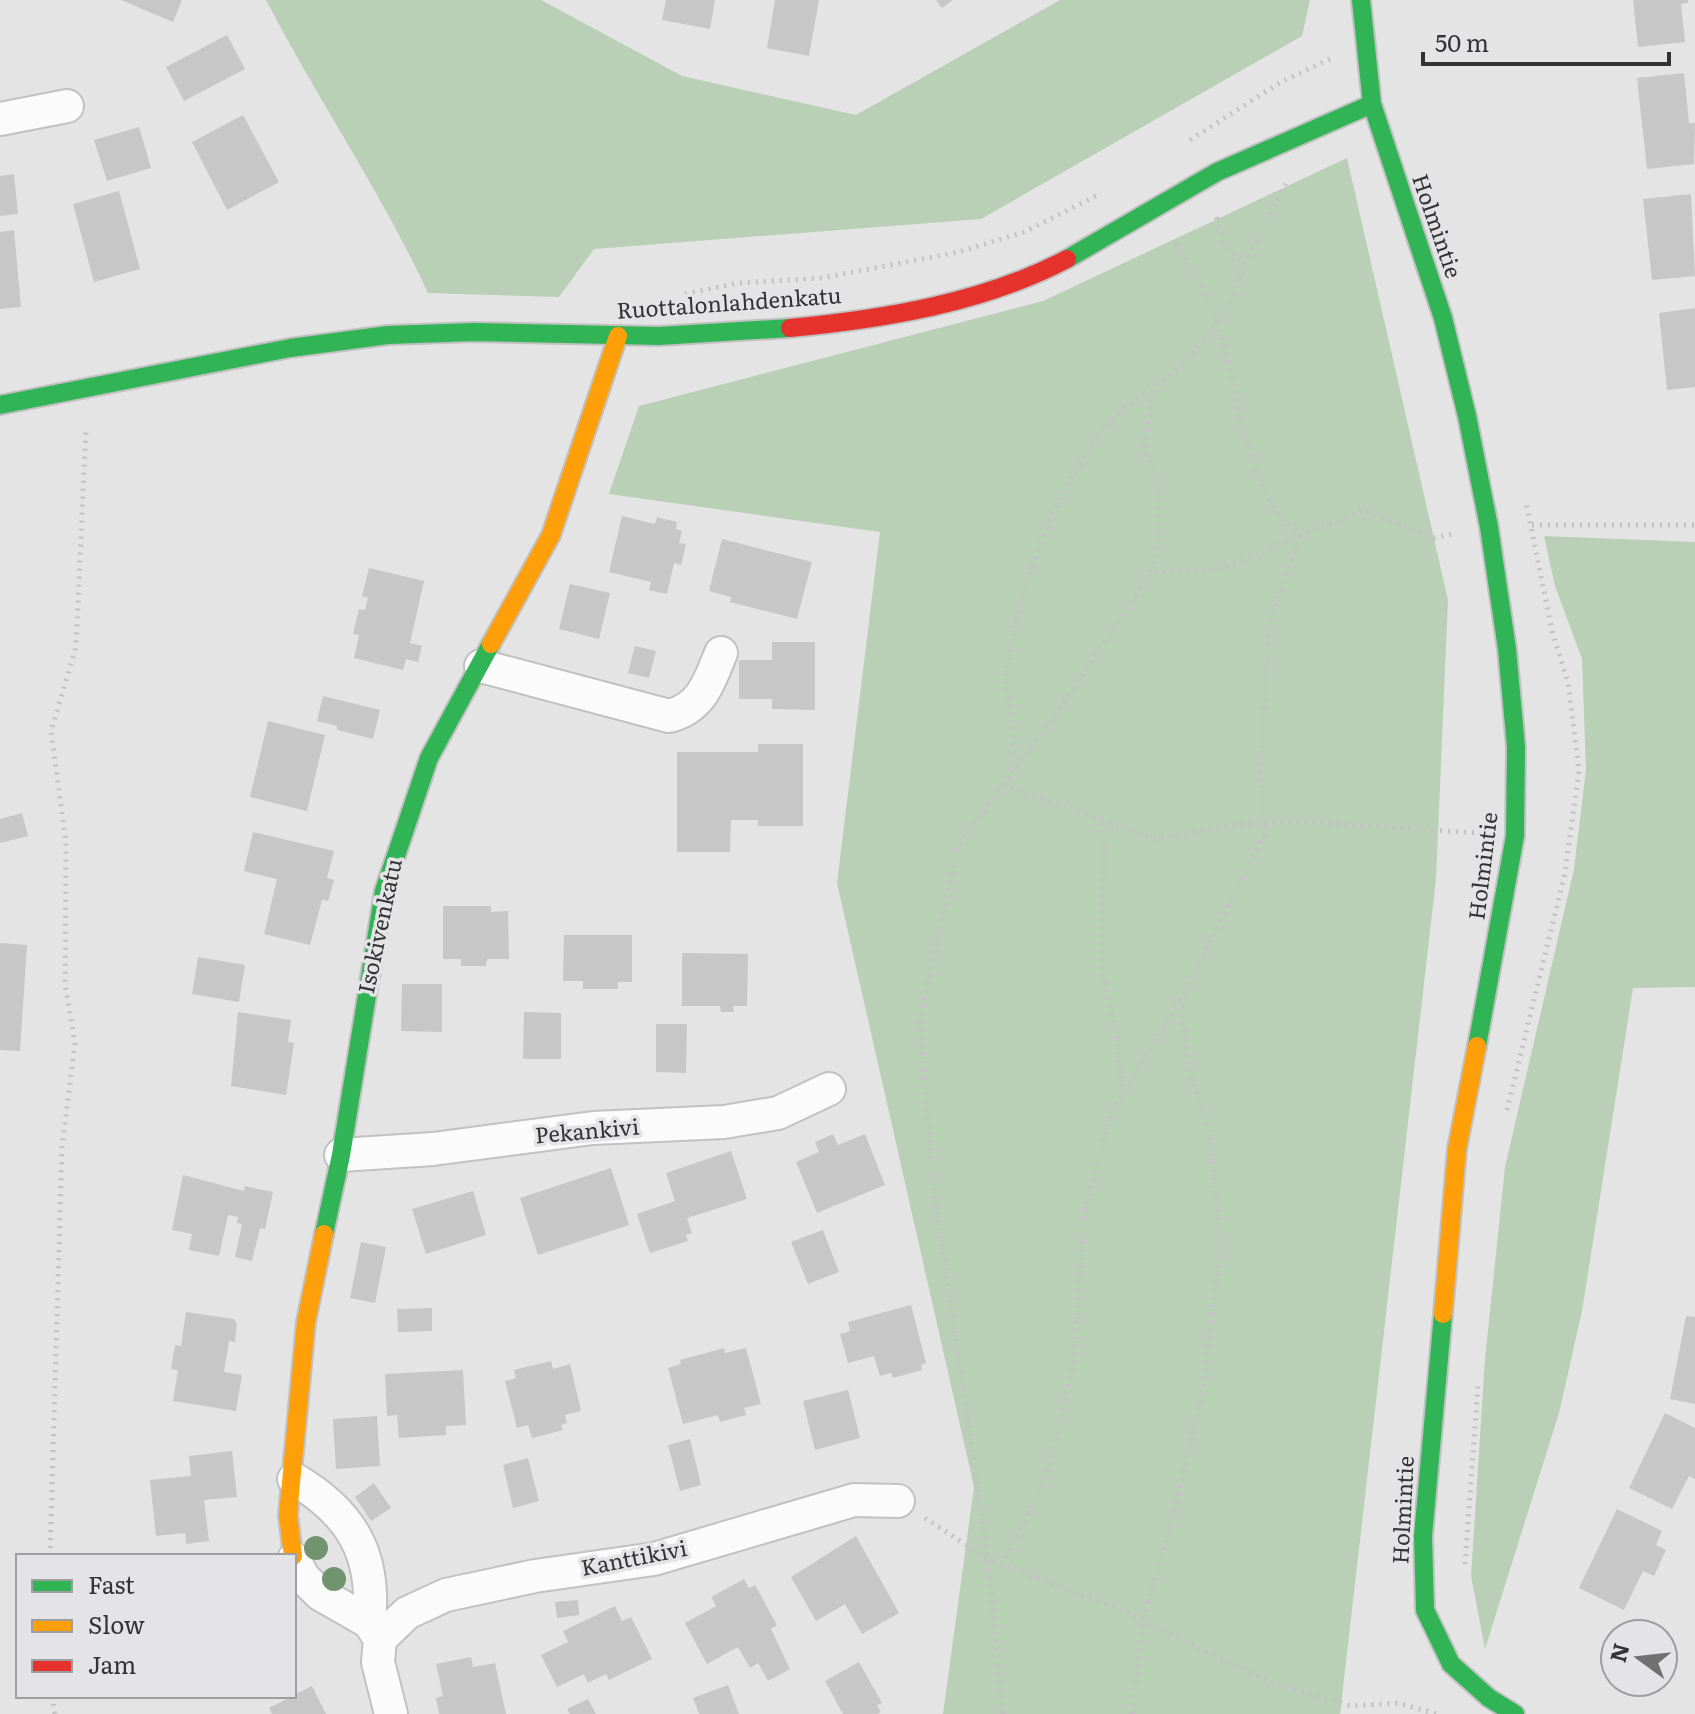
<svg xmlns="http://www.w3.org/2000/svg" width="1695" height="1714" font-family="Literata,serif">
	<rect width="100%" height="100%" fill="#e4e4e5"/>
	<!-- green -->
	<path fill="#b9cfb6" d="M266 0H541L682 76 856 115 1060 0H1310L1302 36 981 219 594 249 559 297 428 293C381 191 317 99 266 0Z
		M1347 158 1448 600 1436 879 1340 1714H943L974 1487 837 883 880 532 609 494 639 406 1043 301Z
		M1544 536 1695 542V987L1633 988 1582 1311 1559 1413 1485 1649 1471 1576 1485 1359 1505 1167 1574 869 1586 770 1582 659 1555 586Z"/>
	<!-- building -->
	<path fill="#c7c7c8" d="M121 0H182L173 22Z
		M666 0H715L710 29 662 20Z
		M775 0H819L809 56 767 48Z
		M936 0H953L942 8Z
		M1633 0H1688V3L1681 4 1685 42 1638 47Z
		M227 35 245 69 184 101 166 67Z
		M1684 73 1689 123H1695L1694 164 1647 169 1637 78Z
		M243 115 279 182 227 210 192 142Z
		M139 127 151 168 107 181 94 140Z
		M14 174 18 214 0 216V176Z
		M119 191 140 269 94 282 73 204Z
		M1691 194 1695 276 1652 280 1643 199Z
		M14 230 21 307 0 309V232Z
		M1695 308V387L1667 390 1659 313Z
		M622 516 655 524 657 517 677 522 676 529 682 531 679 543 686 544 681 565 674 563 667 594 649 590 651 582 609 572Z
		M722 539 812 562 797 619 730 602 731 597 709 591Z
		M369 568 424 581 410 643 422 646 418 662 406 659 403 670 354 658 359 635 353 634 359 609 365 610 368 598 362 596Z
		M570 584 610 593 599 639 559 629Z
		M772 642H815V710L772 709V699H739V660H772Z
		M635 646 656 651 649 678 628 673Z
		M323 696 380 710 373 739 337 730V726L317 721Z
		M268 721 325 735 307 811 250 797Z
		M758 744H803V826H758V820H731L730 852H677V752H758Z
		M22 813 28 836 0 843V819Z
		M253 832 334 851 327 878 334 880 328 901 322 900 310 945 264 934 277 879 244 871Z
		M443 906H491V912L508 911 509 959H487L486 966H461V959H443Z
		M564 935H632V982H618V989H583V981H563Z
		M0 943 27 945 20 1051 0 1050Z
		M682 953 748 954 747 1006H733L734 1012H721L720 1006H682Z
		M198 957 245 965 239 1002 192 994Z
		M402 984H442V1032L401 1031Z
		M238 1012 291 1020 288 1042 294 1043 286 1095 231 1086Z
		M524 1012 561 1013V1059H523Z
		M656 1024H687L686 1073 656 1072Z
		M833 1134 838 1145 865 1134 885 1185 817 1213 796 1162 819 1152 815 1142Z
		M731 1151 747 1199 687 1218 692 1233 686 1235 688 1241 650 1253 637 1214 675 1201 666 1173Z
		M611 1168 629 1225 538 1255 520 1198Z
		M183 1175 244 1191 245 1186 273 1192 265 1229 260 1228 252 1261 235 1257 242 1224 237 1223 238 1217 228 1215 219 1256 189 1250 192 1234 172 1230Z
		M473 1191 486 1235 426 1254 412 1209Z
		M823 1230 839 1272 808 1284 791 1242Z
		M361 1242 386 1247 375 1303 350 1298Z
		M911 1305 926 1363 921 1365 922 1370 893 1378 891 1373 880 1376 874 1356 848 1363 840 1334 850 1331 848 1322Z
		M432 1308V1331L398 1332 397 1309Z
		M186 1312 234 1319 237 1324 235 1342 229 1341 224 1372 242 1375 236 1411 173 1401 178 1370 171 1369 175 1345 181 1346Z
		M1686 1316 1695 1317V1404L1670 1399Z
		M724 1348 725 1353 746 1348 761 1404 744 1408 746 1415 720 1422 718 1415 683 1424 668 1368 681 1364 680 1360Z
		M551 1361 553 1369 570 1364 581 1411 565 1415 567 1423 561 1425 563 1430 532 1438 528 1425 517 1428 505 1381 516 1378 514 1370Z
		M463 1370 466 1425 446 1426V1435L399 1438 397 1415 387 1416 385 1374Z
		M848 1390 860 1438 815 1450 803 1401Z
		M1665 1413 1695 1428V1479L1689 1476 1672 1509 1629 1488Z
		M377 1416 380 1466 336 1469 333 1419Z
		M690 1439 701 1485 680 1491 668 1445Z
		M232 1451 237 1497 204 1500 209 1541 186 1544 185 1533 156 1536 150 1480 191 1476 189 1456Z
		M528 1458 539 1501 513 1508 503 1465Z
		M374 1483 391 1508 371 1521 355 1497Z
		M1617 1509 1662 1531 1656 1545 1666 1550 1654 1576 1643 1571 1624 1610 1579 1588Z
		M856 1536 899 1613 862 1634 845 1604 816 1621 791 1577Z
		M744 1579 749 1588 755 1585 777 1625 771 1629 790 1669 768 1681 758 1663 750 1668 738 1647 707 1664 685 1623 716 1606 711 1597Z
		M578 1600 579 1615 557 1618 555 1602Z
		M615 1606 622 1621 631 1617 652 1659 609 1680 606 1674 588 1683 584 1674 557 1687 541 1655 568 1642 563 1631Z
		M471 1657 473 1667 495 1663 506 1714H439L436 1698 443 1696 436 1664Z
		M859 1662 882 1703 877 1705 881 1712 877 1714H843L825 1681Z
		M728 1685 739 1714H699L693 1698Z
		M312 1686 326 1714H272L269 1708Z
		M588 1699 596 1714H570L567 1709Z"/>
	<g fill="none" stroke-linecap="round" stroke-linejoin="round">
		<!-- street casing -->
		<g stroke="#c2c1c2" stroke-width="36">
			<path id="street" d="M0 119 67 106
				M481 666 669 716C702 708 709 682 721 653
				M341 1155 433 1149 593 1128 724 1122 778 1113 829 1089
				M294 1479C352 1513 376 1555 369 1622
				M294 1559 303 1577 320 1594 369 1622 380 1639 378 1662 391 1714
				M380 1639 407 1613 446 1595 535 1576 654 1559 854 1500 898 1501"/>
		</g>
		<!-- fast casing -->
		<g stroke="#c2c1c2" stroke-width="22">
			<path id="fast" d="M1361 0 1372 104 1443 318 1467 416 1489 527 1507 649 1516 747 1515 836 1477 1046
				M1067 259 1217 172 1372 104
				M0 405 290 348 388 335 474 332 659 336 790 328
				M324 1234 341 1155 384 891 429 758 491 644
				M1443 1314 1423 1536 1425 1610 1451 1664 1489 1698 1515 1714"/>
		</g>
		<!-- slow casing -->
		<g stroke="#c2c1c2" stroke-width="22">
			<path id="slow" d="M491 644 551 535 618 336
				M1443 1314 1457 1149 1477 1046
				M293 1556 288 1515 306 1322 324 1234"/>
		</g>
		<!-- jam casing -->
		<g stroke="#c2c1c2" stroke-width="22">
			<path id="jam" d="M790 328C884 319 983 303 1067 259"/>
		</g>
		<!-- path -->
		<path stroke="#c3c2c3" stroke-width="5" stroke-dasharray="2 6" stroke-linecap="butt" d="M1190 140 1281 82 1330 59
			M1245 264 1287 181
			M685 294 738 283 822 278 959 252 1024 232 1096 196
			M1532 525H1695
			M1152 572C1160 535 1167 486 1144 452L1153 389 1186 361 1229 308 1245 264 1225 245 1215 213
			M1008 778C1010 760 1015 740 1013 723 1012 707 1004 690 1006 675 1018 585 1069 434 1153 389
			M1003 785 1155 839 1237 824 1304 822 1478 833
			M1094 816 1104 844 1102 974 1117 1038 1122 1095
			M1507 1110 1565 873 1579 771 1568 682 1552 631 1526 502
			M925 1518 988 1559 1128 1613 1268 1681 1351 1706 1398 1703 1437 1714
			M50 1556 62 1147 75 1043 65 983 66 843 51 731 76 647 86 428
			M1465 1564 1478 1386
			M1002 1565 1047 1477 1073 1365 1085 1209 1111 1114 1181 999
			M52 1696 55 1714
			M1003 1714 988 1559 933 1185 920 1020 958 846 1052 720 1152 572 1217 570 1363 510 1434 538 1453 534
			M1132 1714 1143 1621 1174 1514 1203 1387 1221 1241 1209 1127 1187 1065 1181 999 1265 834 1260 769 1269 627 1299 536C1240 484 1242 394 1217 323 1206 295 1190 267 1174 241"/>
		<!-- street -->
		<use href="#street" stroke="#fbfbfb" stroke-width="32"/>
		<!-- fast -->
		<use href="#fast" stroke="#30b455" stroke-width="18"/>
		<!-- slow -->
		<use href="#slow" stroke="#ff9f0a" stroke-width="18"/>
		<!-- jam -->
		<use href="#jam" stroke="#e5322d" stroke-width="18"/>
	</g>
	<!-- trees -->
	<g fill="#71936e">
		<circle cx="316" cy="1548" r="12"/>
		<circle cx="334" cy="1579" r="12"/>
	</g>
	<g text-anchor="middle" stroke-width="7" stroke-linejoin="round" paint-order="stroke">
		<!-- street labels -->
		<g font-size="22" fill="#343334" stroke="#e4e3e6">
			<text transform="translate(1437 226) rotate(71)" y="8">Holmintie</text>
			<text transform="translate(729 303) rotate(-4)" y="8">Ruottalonlahdenkatu</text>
			<text transform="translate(1483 866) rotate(-83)" y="8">Holmintie</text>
			<text transform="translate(380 926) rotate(-78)" y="8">Isokivenkatu</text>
			<text transform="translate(587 1131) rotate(-5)" y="8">Pekankivi</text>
			<text transform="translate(1403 1510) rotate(-87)" y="8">Holmintie</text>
			<text transform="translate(634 1558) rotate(-11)" y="8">Kanttikivi</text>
		</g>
	</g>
	<!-- legend -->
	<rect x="16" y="1554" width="280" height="144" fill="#e4e3e6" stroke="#9e9d9f" stroke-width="2"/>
	<rect x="32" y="1580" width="40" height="12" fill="#30b455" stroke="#9e9d9f" stroke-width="2"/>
	<text x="88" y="1594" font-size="24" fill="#343334">Fast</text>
	<rect x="32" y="1620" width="40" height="12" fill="#ff9f0a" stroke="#9e9d9f" stroke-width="2"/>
	<text x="88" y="1634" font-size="24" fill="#343334">Slow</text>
	<rect x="32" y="1660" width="40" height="12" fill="#e5322d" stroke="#9e9d9f" stroke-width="2"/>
	<text x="88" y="1674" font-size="24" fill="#343334">Jam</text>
	<!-- north arrow -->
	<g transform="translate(1639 1658) rotate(285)"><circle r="38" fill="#e4e3e6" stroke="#9e9d9f" stroke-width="2"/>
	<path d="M0-6L14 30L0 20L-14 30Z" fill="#727172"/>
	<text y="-12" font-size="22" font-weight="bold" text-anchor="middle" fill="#343334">N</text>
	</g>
	<!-- scale -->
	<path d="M1423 52v12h246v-12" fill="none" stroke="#343334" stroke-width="4"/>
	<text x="1435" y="52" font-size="24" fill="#343334" stroke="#e4e3e6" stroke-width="6" paint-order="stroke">50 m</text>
</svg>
